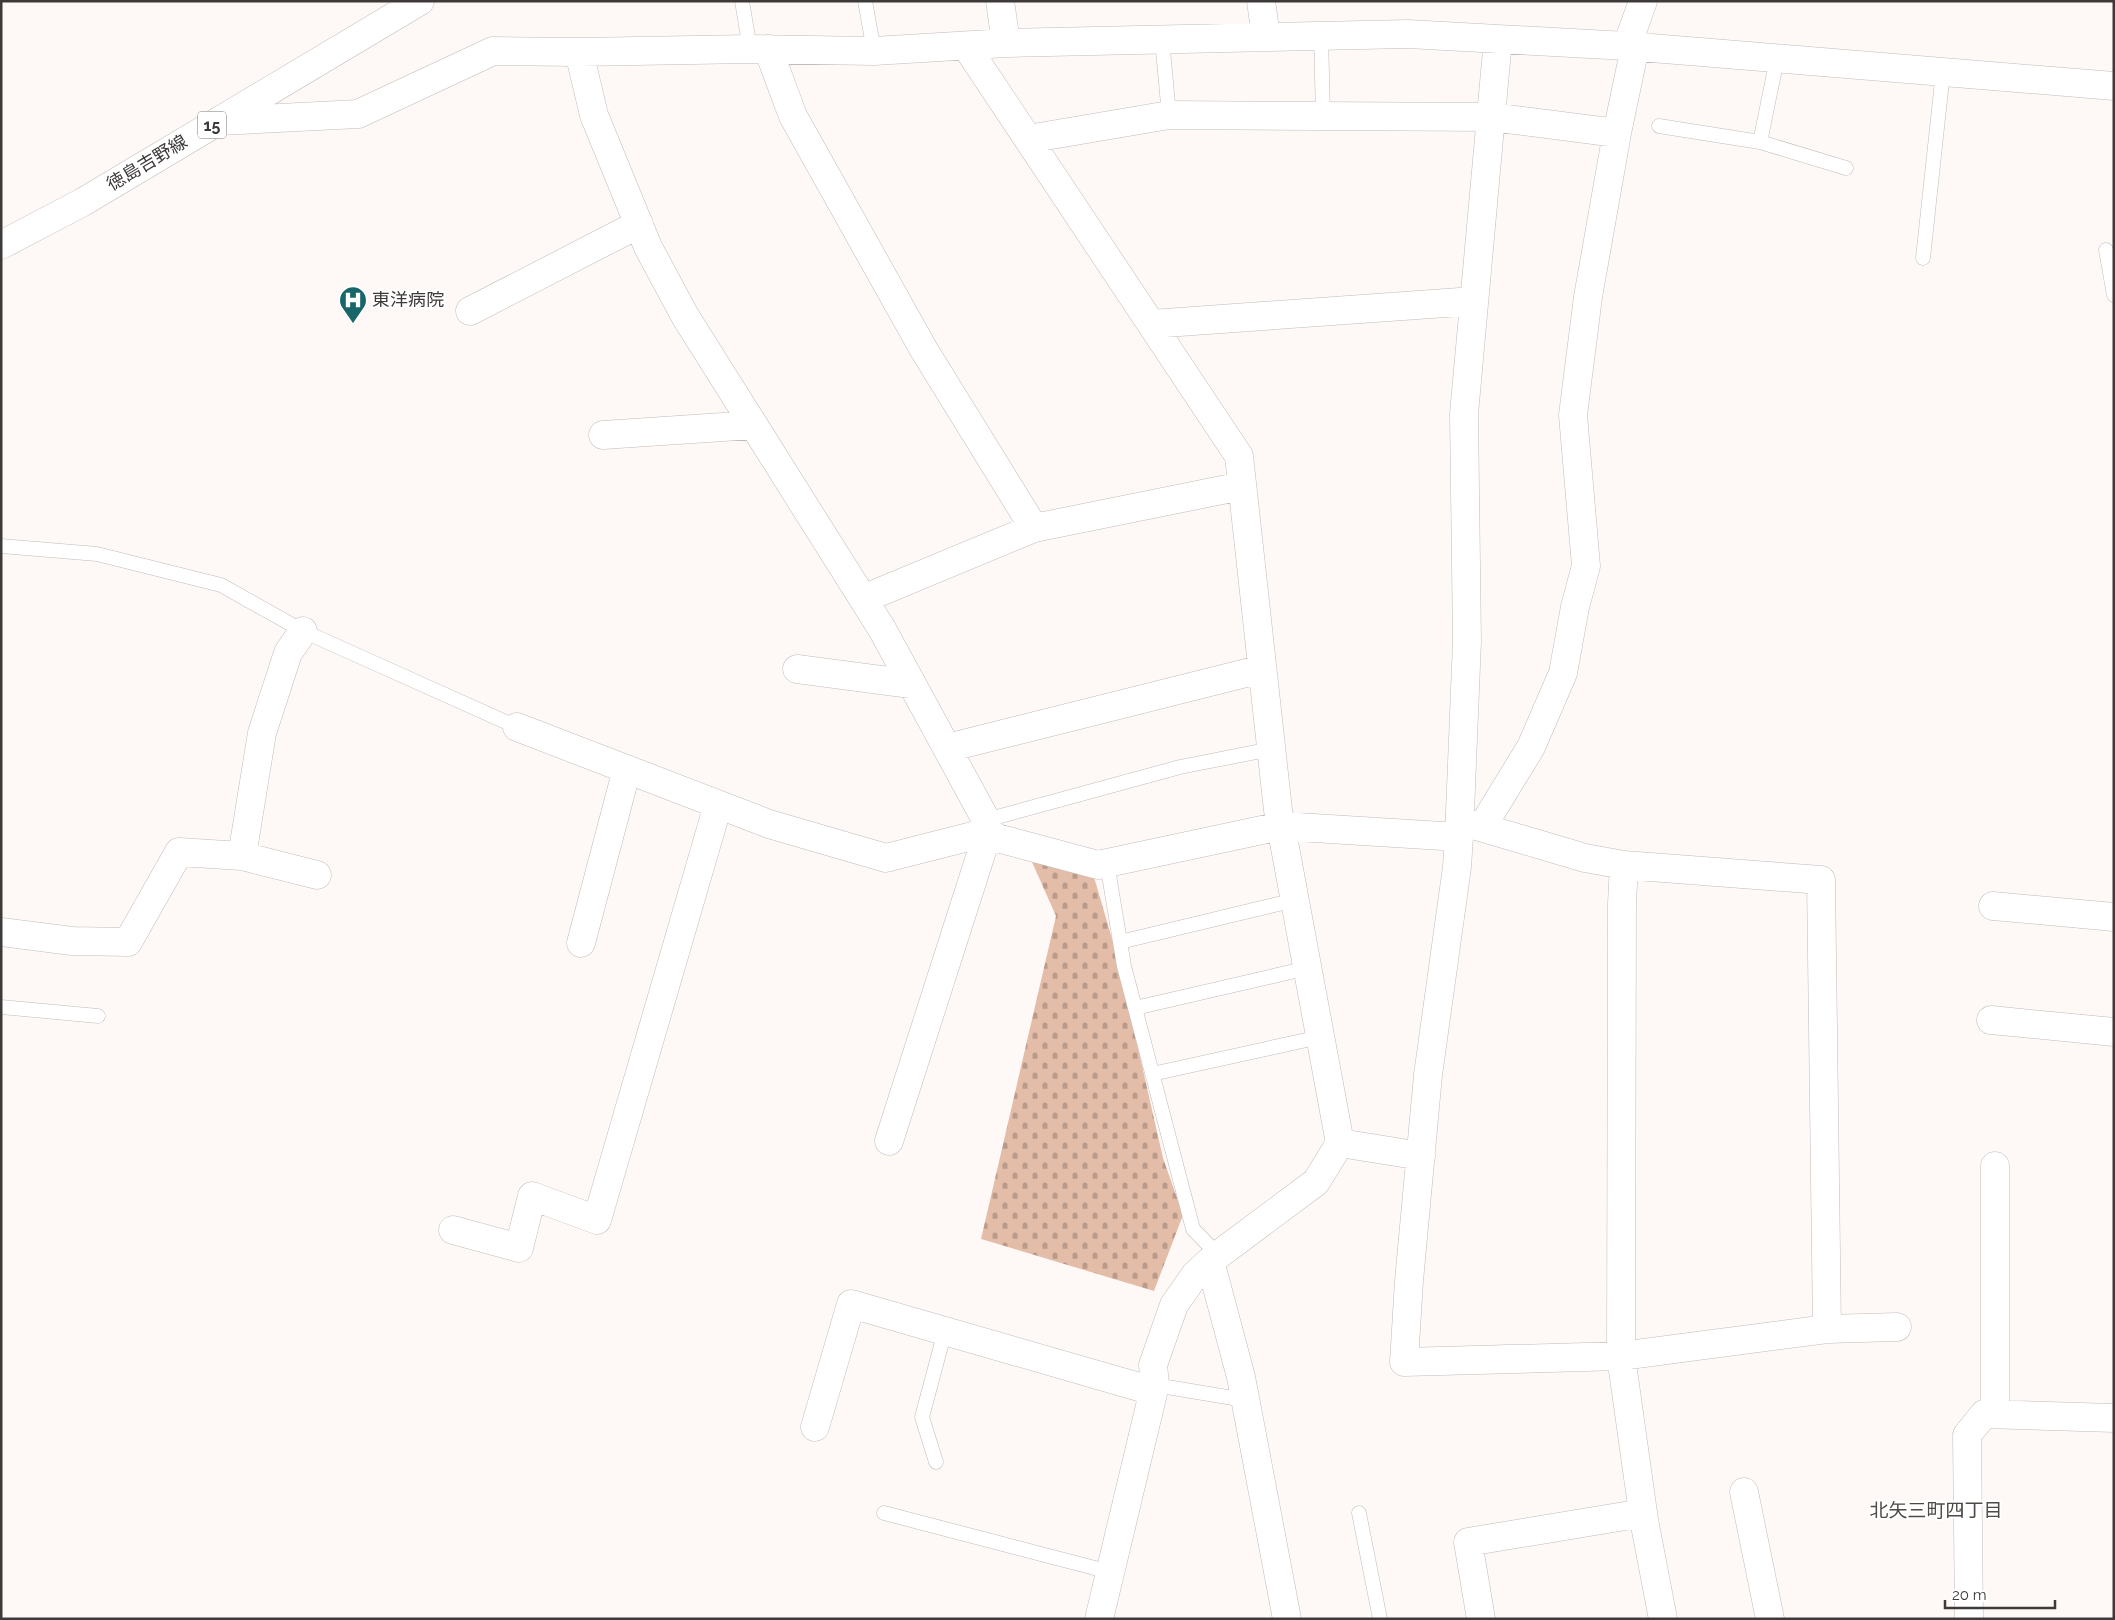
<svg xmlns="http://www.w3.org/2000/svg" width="2115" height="1620" font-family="Raleway,'Noto Sans JP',sans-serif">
	<defs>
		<pattern id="cemetery-stones" width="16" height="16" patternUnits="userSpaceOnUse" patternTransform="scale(1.25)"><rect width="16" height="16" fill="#e4bda9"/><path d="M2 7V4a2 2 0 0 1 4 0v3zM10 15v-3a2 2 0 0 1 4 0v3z" fill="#ba9b8b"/></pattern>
	</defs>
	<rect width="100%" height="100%" fill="#fef9f6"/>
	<!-- cemetery -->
	<path fill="url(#cemetery-stones)" d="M1032 862 1092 870 1117 956 1163 1158 1183 1215 1154 1291 981 1239 1056 916Z"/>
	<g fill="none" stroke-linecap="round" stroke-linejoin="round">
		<!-- lane casing -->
		<g stroke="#c1bcb9" stroke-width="15">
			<path id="lane" d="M742 1 750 49
				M865 1 874 51
				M1321 36 1323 115
				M1162 39 1169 115
				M1659 126 1760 142 1846 168
				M1760 142 1777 59
				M2106 250 2114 295
				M1923 258 1943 72
				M1 546 97 554 221 585 303 631 517 727
				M986 820 1180 767 1271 749
				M1107 863 1124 966 1193 1229 1218 1255
				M1120 942 1295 900
				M1 1007 98 1016
				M1135 1008 1308 968
				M1152 1074 1320 1037
				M1155 1385 1245 1400
				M936 1462 922 1417 945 1331
				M884 1513 1110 1572
				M1359 1513 1380 1619"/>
		</g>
		<!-- street casing -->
		<g stroke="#c1bcb9" stroke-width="29">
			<path id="street" d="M1000 1 1006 43
				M1261 1 1266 37
				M1643 1 1627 46 2114 86
				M1498 39 1464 414 1467 641 1459 837 1457 867 1428 1075 1409 1281 1404 1362 1621 1356 1644 1520 1663 1619
				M966 46 1239 456 1278 810 1340 1143 1421 1156
				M768 49 793 116 924 350 1034 528
				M579 52 594 115 648 247 685 316 882 629 986 820 988 832 997 838 1098 865 1281 826 1459 837
				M219 121 358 114 493 51 579 52 750 49 874 51 1006 43 1408 34 1627 46
				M1028 139 1169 115 1491 117 1617 133
				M470 311 639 224
				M1151 324 1474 301
				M603 435 753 425
				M863 599 1034 528 1242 486
				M797 669 911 684
				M517 727 769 824 886 858 988 832 889 1141
				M947 748 1262 669
				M1460 821 1585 858 1624 865 1821 880 1827 1329 1621 1356 1622 904 1624 865
				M1482 827 1531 747 1563 673 1575 607 1586 566 1573 415 1588 297 1617 133 1635 47
				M242 856 262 733 288 653 303 631
				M1993 906 2114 917
				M1 932 72 941 128 942 179 852 242 856 317 875
				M581 943 627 769
				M1991 1020 2114 1032
				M453 1230 519 1248 532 1196 597 1220 718 805
				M1210 1261 1241 1377 1287 1619
				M1827 1329 1897 1327
				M1995 1414V1166
				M815 1427 851 1304 1153 1391
				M1744 1492 1770 1619
				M1099 1619 1155 1385 1153 1365 1174 1305 1195 1275 1210 1261 1316 1182 1340 1143
				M1481 1619 1468 1542 1643 1513
				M1969 1619 1967 1435 1984 1414 2114 1418"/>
		</g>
		<!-- primary casing -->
		<g stroke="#c1bcb9" stroke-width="29">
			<path id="primary" d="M1 245 83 202 420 1"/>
		</g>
		<!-- lane -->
		<use href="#lane" stroke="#fff" stroke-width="14"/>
		<!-- street -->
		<use href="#street" stroke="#fff" stroke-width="28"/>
		<!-- primary -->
		<use href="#primary" stroke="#fff" stroke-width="28"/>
	</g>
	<!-- icons -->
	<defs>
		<g id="hospital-pin" transform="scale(1.4375)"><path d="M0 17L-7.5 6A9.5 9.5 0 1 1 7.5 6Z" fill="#18666a" stroke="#fff"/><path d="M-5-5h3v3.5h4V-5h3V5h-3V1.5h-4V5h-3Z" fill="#fff"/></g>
	</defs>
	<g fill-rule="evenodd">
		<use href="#hospital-pin" x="353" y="300"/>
	</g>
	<g text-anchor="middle" stroke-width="4" stroke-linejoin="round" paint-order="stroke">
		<!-- shield labels -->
		<rect fill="#fff" stroke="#777574" stroke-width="1" x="198" y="111.5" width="28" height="27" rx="4"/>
		<g font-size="16" font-weight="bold" fill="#3d3a39">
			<text x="212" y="131">15</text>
		</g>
		<!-- street labels -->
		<g font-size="18" fill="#3d3a39" stroke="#fff">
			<text transform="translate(147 163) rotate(-31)" y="6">徳島吉野線</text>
		</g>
		<!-- poi labels -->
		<g font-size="18" fill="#3d3a39" stroke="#fff" text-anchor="start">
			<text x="372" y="306">東洋病院</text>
		</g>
		<!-- neighbourhood labels -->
		<g font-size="19" fill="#4f4a48" stroke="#fff">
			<text x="1936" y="1517">北矢三町四丁目</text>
		</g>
	</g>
	<!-- border -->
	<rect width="2115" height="1620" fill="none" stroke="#3d3a39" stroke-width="5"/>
	<!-- scale -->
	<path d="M1945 1600v8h110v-8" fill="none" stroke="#3d3a39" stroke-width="2.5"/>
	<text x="1952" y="1600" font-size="15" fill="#3d3a39" stroke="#ffffff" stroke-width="4" paint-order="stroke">20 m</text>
</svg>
